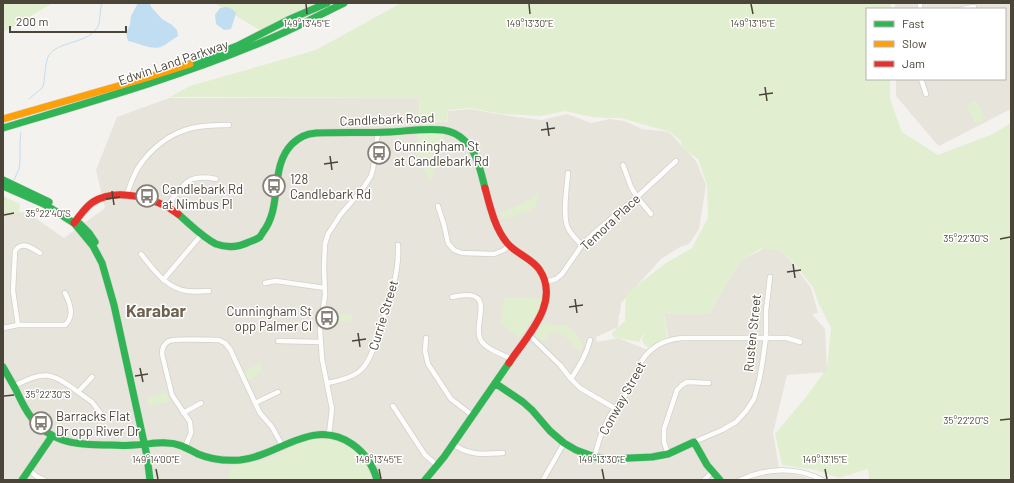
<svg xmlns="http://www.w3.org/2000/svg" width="1014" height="483" font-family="Barlow,sans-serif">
	<rect width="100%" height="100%" fill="#f4f2ee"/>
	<!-- residential -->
	<path fill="#e7e4dc" d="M895 3H1011V109L939 146 934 141 896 96V79H1005V9H895Z
		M169 98H420L418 122H447L448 111 471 109 509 116 542 120 567 114 591 123 610 119 624 121 642 129 669 132 696 161 706 185 699 229 689 244 680 247 661 259 621 303 620 314H619L618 327 596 337 597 342 618 338 648 350 644 355 668 337 664 314 711 313 717 300 741 260 761 250 763 248 778 249 792 262 811 288 818 313 812 314 825 329 827 372 787 375 773 433 780 472 802 476 810 480H3V219L6 216 19 212 28 213 64 238 105 208 96 170 117 117Z"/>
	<!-- green -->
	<path fill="#e1eecf" d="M3 3H53L3 32Z
		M214 3H316L260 30Z
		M401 3H891V9H867V79H890V99L902 132 938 155 993 134 1011 123V480H869L868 469 839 478 816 470 782 465 775 434 806 397 827 368 831 328 819 304 813 287 793 262 778 249 768 250 762 248 741 260 717 300 711 313 664 314 667 337 648 348 644 344 642 340 645 332 639 342 613 337 612 333 625 321 626 294 666 263 692 248 708 218 707 185 698 159 682 148 681 141 670 132 621 118H607L593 117 565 111 541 116 502 114 470 108 448 110 446 122 419 120 420 98 170 97 190 86 316 50Z
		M975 101H976L985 118C984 121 978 123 975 123L967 106V104Z
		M430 133H446L431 180H429L417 154V134Z
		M540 192 536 206 529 211 502 220 500 213 522 204Z
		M3 196 20 204 19 212 6 216 3 219Z
		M505 297H521L542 299 540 307 538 311 519 338 508 329 500 322Z
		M329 313 353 315 352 322 328 321Z
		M542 324 568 326 583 342 581 353 565 336 552 331 543 342 536 336V333Z
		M260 363 262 371 248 381 244 372Z
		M166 392 170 401 149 407 147 398Z
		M315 439 337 441 351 448 360 456 367 466 372 480H228L231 465 266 460 298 444Z"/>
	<!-- water -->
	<path fill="#c0ddf1" d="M138 3H149L152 8 162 19 172 25 177 30 178 36C173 39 167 44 161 47 151 50 138 43 128 41L126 33 130 25 131 16Z
		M227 7 232 9 236 13 231 29 224 30 216 24 215 15 220 8Z"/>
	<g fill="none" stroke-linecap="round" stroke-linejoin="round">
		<!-- stream -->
		<path stroke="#c0ddf1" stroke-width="1" d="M29 99 43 87C45 79 45 64 48 57 57 39 90 46 99 24 100 19 100 9 102 3
			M14 180 19 169 20 160V142L21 132
			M3 201 6 198"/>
		<!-- street casing -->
		<g stroke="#d2d0cb" stroke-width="6">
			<path id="street" d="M920 3V9
				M962 9 974 7
				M921 79 926 94
				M623 165 631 187 637 197 651 214
				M568 173C567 186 562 217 568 228 571 235 577 240 582 245
				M126 196C130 186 133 176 138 168 150 149 170 133 192 128 204 125 217 125 229 125
				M167 206C183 185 187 173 216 179
				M438 206 444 225 448 243 454 250 462 253 494 254 504 250 509 245
				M141 254C154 270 166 288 187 291 194 292 202 291 209 291
				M163 280 202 234
				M546 282 556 279 562 274 582 245 594 233 637 197 676 161
				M265 283 276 281 325 288
				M452 297C502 286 469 325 482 342 487 350 503 354 511 359
				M18 325 13 291 15 251C22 240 32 248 40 253
				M3 328 18 325H65C75 316 70 303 65 293
				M529 335 560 365 571 379 580 388 616 409
				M426 338 425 351 428 364 451 399 472 415
				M278 341 321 342
				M571 379C579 366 586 356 590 340
				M327 383C339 381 353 378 362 369 367 364 370 357 373 350 383 316 400 281 398 245
				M14 386C45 371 49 371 78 392L92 377
				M78 392 92 402 102 415
				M255 403 278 392
				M393 406 425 455 438 466
				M183 413 201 403
				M329 434 332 409 322 359 320 330 325 295 324 267 325 244 328 234 341 214 361 191 371 176 373 169 378 132
				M694 442 722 430 736 422 746 411 754 399 759 381 762 365 766 337V311L770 277
				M453 444C468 456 485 454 503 453
				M185 447 191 433 190 422 172 395 162 354C162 349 163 344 169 341 175 338 210 340 219 340L225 343 230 349 257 407 260 413 272 427 282 445
				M668 454 664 442V429L677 390 682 385 687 382 709 383
				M595 457C597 444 602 431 608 419 615 407 626 397 632 384 638 371 639 360 651 350 660 342 670 339 682 338H787L800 342
				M29 470 36 476 44 480
				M543 480 564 443
				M704 480 712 472
				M740 480C766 468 796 466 822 480"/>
		</g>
		<!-- fast casing -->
		<g stroke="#d3cfc5" stroke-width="8">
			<path id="fast" d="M190 64 237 46 288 20 327 3
				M3 128C90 102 179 77 262 42 290 31 317 16 344 3
				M3 180 49 202
				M3 186 44 204 74 223 93 246 102 263 114 305 147 456 150 480
				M178 214C190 224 202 237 216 244 227 248 239 247 249 242 252 241 257 239 260 237 260 236 263 233 263 232 283 207 269 167 292 144 300 137 305 134 316 133 341 132 366 133 390 132 407 131 427 128 443 130 451 131 459 135 465 141 477 152 481 173 485 188
				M80 224 89 233 95 242
				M3 367C7 374 11 381 15 388 20 398 24 408 31 417 51 444 79 445 110 445 118 445 126 446 134 445 145 445 157 442 167 443 179 443 188 449 198 454 212 460 226 461 240 460 279 456 312 417 352 444 365 453 373 465 377 480
				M495 383 523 402 532 410 550 431 564 443 576 450 595 457 608 459 652 457 668 454 694 442 707 465 720 480
				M22 480 52 436
				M425 480 444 457 509 363"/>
		</g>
		<!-- slow casing -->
		<g stroke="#d3cfc5" stroke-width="8">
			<path id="slow" d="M3 119 146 78 190 64"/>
		</g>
		<!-- jam casing -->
		<g stroke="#d3cfc5" stroke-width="8">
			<path id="jam" d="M485 188C490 207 495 229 508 244 517 254 531 258 539 269 562 302 526 337 509 363
				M74 223C80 216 85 207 93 202 117 187 157 198 178 214"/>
		</g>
		<!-- street -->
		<use href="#street" stroke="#fdfdfc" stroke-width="4.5"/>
		<!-- fast -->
		<use href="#fast" stroke="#30b455" stroke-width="7"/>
		<!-- slow -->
		<use href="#slow" stroke="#ff9f0a" stroke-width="7"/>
		<!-- jam -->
		<use href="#jam" stroke="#e5322d" stroke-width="7"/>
	</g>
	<!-- ticks -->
	<path fill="none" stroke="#4b4439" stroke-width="1.5" d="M306 4 307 14M529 4 530 14M751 4 753 14M765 87 767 101M759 95 773 93M547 122 549 136M541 130 555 128M330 156 332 170M324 164 338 162M112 191 114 205M106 199 120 197M4 215 14 213M1000 239 1010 237M793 264 795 278M787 272 801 270M575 299 577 313M569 307 583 305M358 333 360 347M352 341 366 339M140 368 143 382M135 376 148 374M4 396 14 395M1000 420 1010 419M156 469 158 479M379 469 381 479M602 469 604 479M825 469 827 479"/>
	<!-- icons -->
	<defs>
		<g id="bus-ring" transform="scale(1.15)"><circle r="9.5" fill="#fff" stroke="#868178" stroke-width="1.5"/><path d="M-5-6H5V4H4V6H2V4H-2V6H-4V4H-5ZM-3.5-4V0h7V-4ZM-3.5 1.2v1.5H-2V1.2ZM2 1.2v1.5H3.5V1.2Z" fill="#868178"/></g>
	</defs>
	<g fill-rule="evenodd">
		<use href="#bus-ring" x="379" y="153"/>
		<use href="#bus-ring" x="274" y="186"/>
		<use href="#bus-ring" x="147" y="196"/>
		<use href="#bus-ring" x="327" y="318"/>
		<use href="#bus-ring" x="41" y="423"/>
	</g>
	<g text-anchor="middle" stroke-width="3" stroke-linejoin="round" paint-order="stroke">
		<!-- street labels -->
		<g font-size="13" fill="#4b4439" stroke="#fff">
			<text transform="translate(173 62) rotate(-19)" y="5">Edwin Land Parkway</text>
			<text transform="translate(387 119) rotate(-2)" y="5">Candlebark Road</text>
			<text transform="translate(610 222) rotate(-43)" y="5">Temora Place</text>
			<text transform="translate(383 315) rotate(-73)" y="5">Currie Street</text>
			<text transform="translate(752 333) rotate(-84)" y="5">Rusten Street</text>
			<text transform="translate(622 398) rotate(-61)" y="5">Conway Street</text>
		</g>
		<!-- poi labels -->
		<g font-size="13" fill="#4b4439" stroke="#fff" text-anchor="start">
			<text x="394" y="151">Cunningham St<tspan x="394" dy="15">at Candlebark Rd</tspan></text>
			<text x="290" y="184">128<tspan x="290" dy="15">Candlebark Rd</tspan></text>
			<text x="162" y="194">Candlebark Rd<tspan x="162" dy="15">at Nimbus Pl</tspan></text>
			<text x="312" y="316" text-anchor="end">Cunningham St<tspan x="312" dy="15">opp Palmer Cl</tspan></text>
			<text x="56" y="421">Barracks Flat<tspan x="56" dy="15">Dr opp River Dr</tspan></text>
		</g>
		<!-- district labels -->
		<g font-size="17" font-weight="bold" fill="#6e6250" stroke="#fff">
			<text x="156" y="317">Karabar</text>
		</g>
	</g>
	<g font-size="10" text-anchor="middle" fill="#4b4439" stroke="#fff" stroke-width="3" stroke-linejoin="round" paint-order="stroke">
		<text x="307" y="27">149°13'45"E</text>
		<text x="530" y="27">149°13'30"E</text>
		<text x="753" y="27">149°13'15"E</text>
		<text x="48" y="217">35°22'40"S</text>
		<text x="966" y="242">35°22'30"S</text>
		<text x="48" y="398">35°22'30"S</text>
		<text x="966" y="424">35°22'20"S</text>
		<text x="156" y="463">149°14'00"E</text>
		<text x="379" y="463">149°13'45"E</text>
		<text x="602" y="463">149°13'30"E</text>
		<text x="825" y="463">149°13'15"E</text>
	</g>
	<!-- border -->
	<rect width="1014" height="483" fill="none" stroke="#4b4439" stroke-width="8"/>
	<!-- legend -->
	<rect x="866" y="8" width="140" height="72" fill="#ffffff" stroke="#b7b4b0"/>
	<rect x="874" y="21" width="20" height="6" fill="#30b455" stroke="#b7b4b0"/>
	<text x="902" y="28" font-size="12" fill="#4b4439">Fast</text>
	<rect x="874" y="41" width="20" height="6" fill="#ff9f0a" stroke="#b7b4b0"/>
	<text x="902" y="48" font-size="12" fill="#4b4439">Slow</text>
	<rect x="874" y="61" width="20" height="6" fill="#e5322d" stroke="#b7b4b0"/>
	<text x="902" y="68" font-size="12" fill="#4b4439">Jam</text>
	<!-- scale -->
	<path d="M10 26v6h116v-6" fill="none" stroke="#4b4439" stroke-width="2"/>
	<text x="16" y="26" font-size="12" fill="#4b4439" stroke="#ffffff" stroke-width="3" paint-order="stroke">200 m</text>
</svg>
